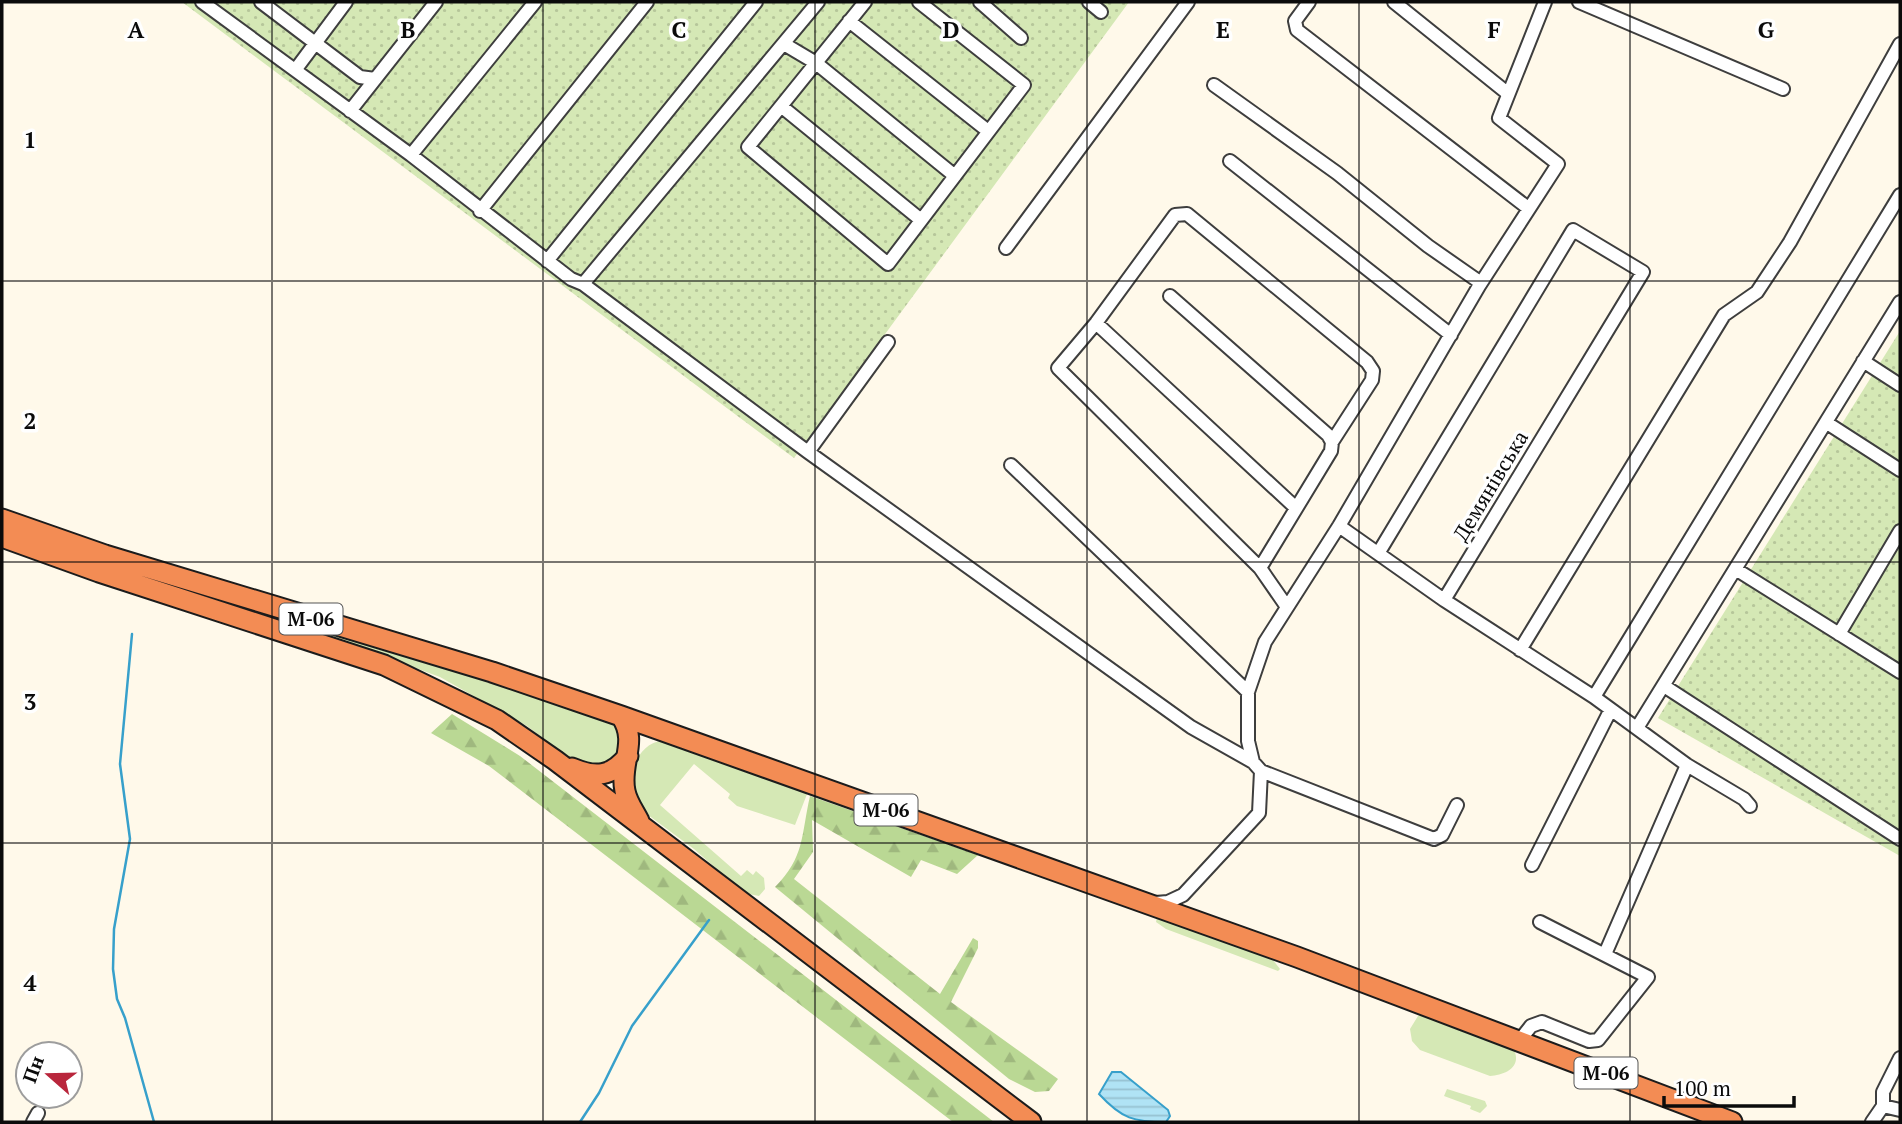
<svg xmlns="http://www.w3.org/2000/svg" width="1902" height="1124" font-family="'PT Serif',serif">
	<defs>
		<pattern id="forest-firs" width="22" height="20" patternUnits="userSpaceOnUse" patternTransform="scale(1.75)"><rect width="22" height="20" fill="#bad894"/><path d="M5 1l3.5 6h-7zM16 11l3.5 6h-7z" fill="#9fb87e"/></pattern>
		<pattern id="garden-dots" width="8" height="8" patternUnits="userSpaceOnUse" patternTransform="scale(1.75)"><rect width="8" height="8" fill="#d5e8b5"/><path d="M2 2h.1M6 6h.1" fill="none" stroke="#b6c69a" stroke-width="1.8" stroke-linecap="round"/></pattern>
		<pattern id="water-rules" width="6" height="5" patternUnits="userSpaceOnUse" patternTransform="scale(1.75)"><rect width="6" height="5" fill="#b0e3f5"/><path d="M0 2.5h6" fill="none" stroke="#96c1d1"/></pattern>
	</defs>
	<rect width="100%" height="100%" fill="#fff9ea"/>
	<!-- grass -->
	<path fill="#d5e8b5" d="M2 523 611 722 618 727 624 743 613 766H579L527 726 440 677 386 657 193 595Z
		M664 740 809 789 795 825 737 806 728 798 730 794 694 764 660 805 741 876 747 870 753 875 756 871 764 878 765 889 759 896 744 893 694 849 640 809 629 776C637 758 643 743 664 740Z
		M1157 917 1273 960 1280 969 1278 971 1166 929 1156 922Z
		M1423 1015 1514 1050C1522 1067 1505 1075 1490 1076L1420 1050 1412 1041 1410 1029 1418 1016Z
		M1447 1089 1485 1101 1487 1106 1480 1113 1470 1109 1471 1106 1444 1096Z"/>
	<!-- forest -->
	<path fill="url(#forest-firs)" d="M452 714 520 756 994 1122H953L489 766 431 733Z
		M810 796 978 855 957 874 921 860 911 877 812 820 813 852 794 879 940 994 973 938 978 941V948L951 1002 1058 1079 1049 1091 1035 1092 1009 1079 775 887C805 857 801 835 810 796Z"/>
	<!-- garden -->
	<path fill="url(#garden-dots)" d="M182 2H1129L794 458Z
		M1900 331V856L1658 718Z"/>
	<!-- water -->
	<path fill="url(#water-rules)" stroke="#37a0cb" stroke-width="2" d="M1112 1072H1121L1168 1110 1170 1116 1166 1122C1134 1122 1122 1119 1099 1094Z"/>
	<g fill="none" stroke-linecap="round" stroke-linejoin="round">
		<!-- stream -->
		<path stroke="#37a0cb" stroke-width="2.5" d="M132 634 120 764 130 839 114 929 113 969 117 999 125 1018 154 1122
			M580 1122 599 1093 632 1026 709 920"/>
		<!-- minor casing -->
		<g stroke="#3e3e3e" stroke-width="16">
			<path id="minor" d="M202 2 411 155 571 279 583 284 808 452 1191 727 1253 762
				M261 2 360 77 375 79
				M865 2 748 147 888 264 1024 85 919 2
				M980 2 1021 38
				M1089 2 1101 12
				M1309 2 1295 21 1297 30 1528 208
				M1394 2 1506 92
				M1579 2 1783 89
				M849 21 988 131
				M784 44 816 63 955 176
				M296 69 346 2
				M1214 85 1337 173 1428 246 1481 283
				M781 106 921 220
				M350 111 436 2
				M411 155 535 2
				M1230 161 1451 335
				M480 211 647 2
				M1006 248 1188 2
				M547 261 756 2
				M583 284 818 2
				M1170 296 1328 435 1332 442 1331 451 1260 568
				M1096 323 1296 508
				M1863 361 1900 385
				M1827 423 1900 470
				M808 452 888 342
				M1011 465 1248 692
				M1339 526 1444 600 1594 697 1687 765 1744 799 1750 806
				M1379 552 1573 230 1643 272 1444 600
				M1737 570 1900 672
				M1287 607 1260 568 1058 368 1096 323 1175 215 1187 214 1367 362 1373 371 1372 380 1332 442
				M1839 634 1900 531
				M1520 650 1724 315 1757 292 1790 242 1900 44
				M1664 686 1900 839
				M1594 697 1900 195
				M1637 728 1900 302
				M1261 771 1434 839 1442 835 1457 805
				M1532 865 1610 711
				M1155 903 1168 902 1183 895 1259 813 1261 771 1253 762 1248 741V692L1265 642 1339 526 1479 286 1558 164 1499 118 1545 2
				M1605 954 1687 765
				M1520 1040 1531 1026 1542 1022 1589 1041 1598 1040 1648 977 1540 922
				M1883 1106 1900 1110
				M33 1122 38 1113
				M1872 1122 1883 1106V1092L1900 1058"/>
		</g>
		<!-- highway casing -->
		<g stroke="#1c1c1c" stroke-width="23">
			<path id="highway" d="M2 519 105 555 492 672 621 716 1297 957 1732 1122
				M2 537 99 572 384 665 497 720 555 760 1031 1122
				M621 716C639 742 619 763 625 791 627 802 634 811 639 821
				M572 768C596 778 611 777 628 756"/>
		</g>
		<!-- minor -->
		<use href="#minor" stroke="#fff" stroke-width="12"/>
		<!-- highway -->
		<use href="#highway" stroke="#f38c54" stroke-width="19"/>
	</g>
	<!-- grid -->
	<path fill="none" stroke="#0b0b0b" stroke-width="2" stroke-opacity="0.55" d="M272 2V1122M543 2V1122M815 2V1122M1087 2V1122M1359 2V1122M1630 2V1122M2 281H1900M2 562H1900M2 843H1900"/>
	<g text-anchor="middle" stroke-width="7" stroke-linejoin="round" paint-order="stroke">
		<!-- shield labels -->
		<g fill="#fff" stroke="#545454" stroke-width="2">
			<rect x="279.5" y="603.5" width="63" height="31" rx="5"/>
			<rect x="854.5" y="794.5" width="63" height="31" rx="5"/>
			<rect x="1574.5" y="1057.5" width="63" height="31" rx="5"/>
		</g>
		<g font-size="19" font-weight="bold" fill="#0b0b0b">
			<text x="311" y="626">М-06</text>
			<text x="886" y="817">М-06</text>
			<text x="1606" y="1080">М-06</text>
		</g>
		<!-- street labels -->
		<g font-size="21" fill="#0b0b0b" stroke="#fff">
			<text transform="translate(1491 486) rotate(-59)" y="7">Демянівська</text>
		</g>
	</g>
	<g font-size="23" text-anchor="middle" font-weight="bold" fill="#0b0b0b" stroke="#fff" stroke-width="7" stroke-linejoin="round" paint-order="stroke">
		<text x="136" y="38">A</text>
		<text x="408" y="38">B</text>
		<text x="679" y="38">C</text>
		<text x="951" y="38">D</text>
		<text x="1223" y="38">E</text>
		<text x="1494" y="38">F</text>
		<text x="1766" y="38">G</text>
		<text x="30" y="148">1</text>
		<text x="30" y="429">2</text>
		<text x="30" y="710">3</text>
		<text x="30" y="991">4</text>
	</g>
	<!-- border -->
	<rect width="1902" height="1124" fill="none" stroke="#0b0b0b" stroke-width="7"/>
	<!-- north arrow -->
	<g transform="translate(49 1075) rotate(290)"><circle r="33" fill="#ffffff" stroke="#9d9d9d" stroke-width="2"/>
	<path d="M0-5L12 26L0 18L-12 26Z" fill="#b9263c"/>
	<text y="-10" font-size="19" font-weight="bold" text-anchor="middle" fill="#0b0b0b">Пн</text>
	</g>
	<!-- scale -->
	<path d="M1664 1096v10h130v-10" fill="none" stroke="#0b0b0b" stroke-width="3.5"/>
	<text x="1674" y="1096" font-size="21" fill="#0b0b0b" stroke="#ffffff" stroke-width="5" paint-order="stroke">100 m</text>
</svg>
